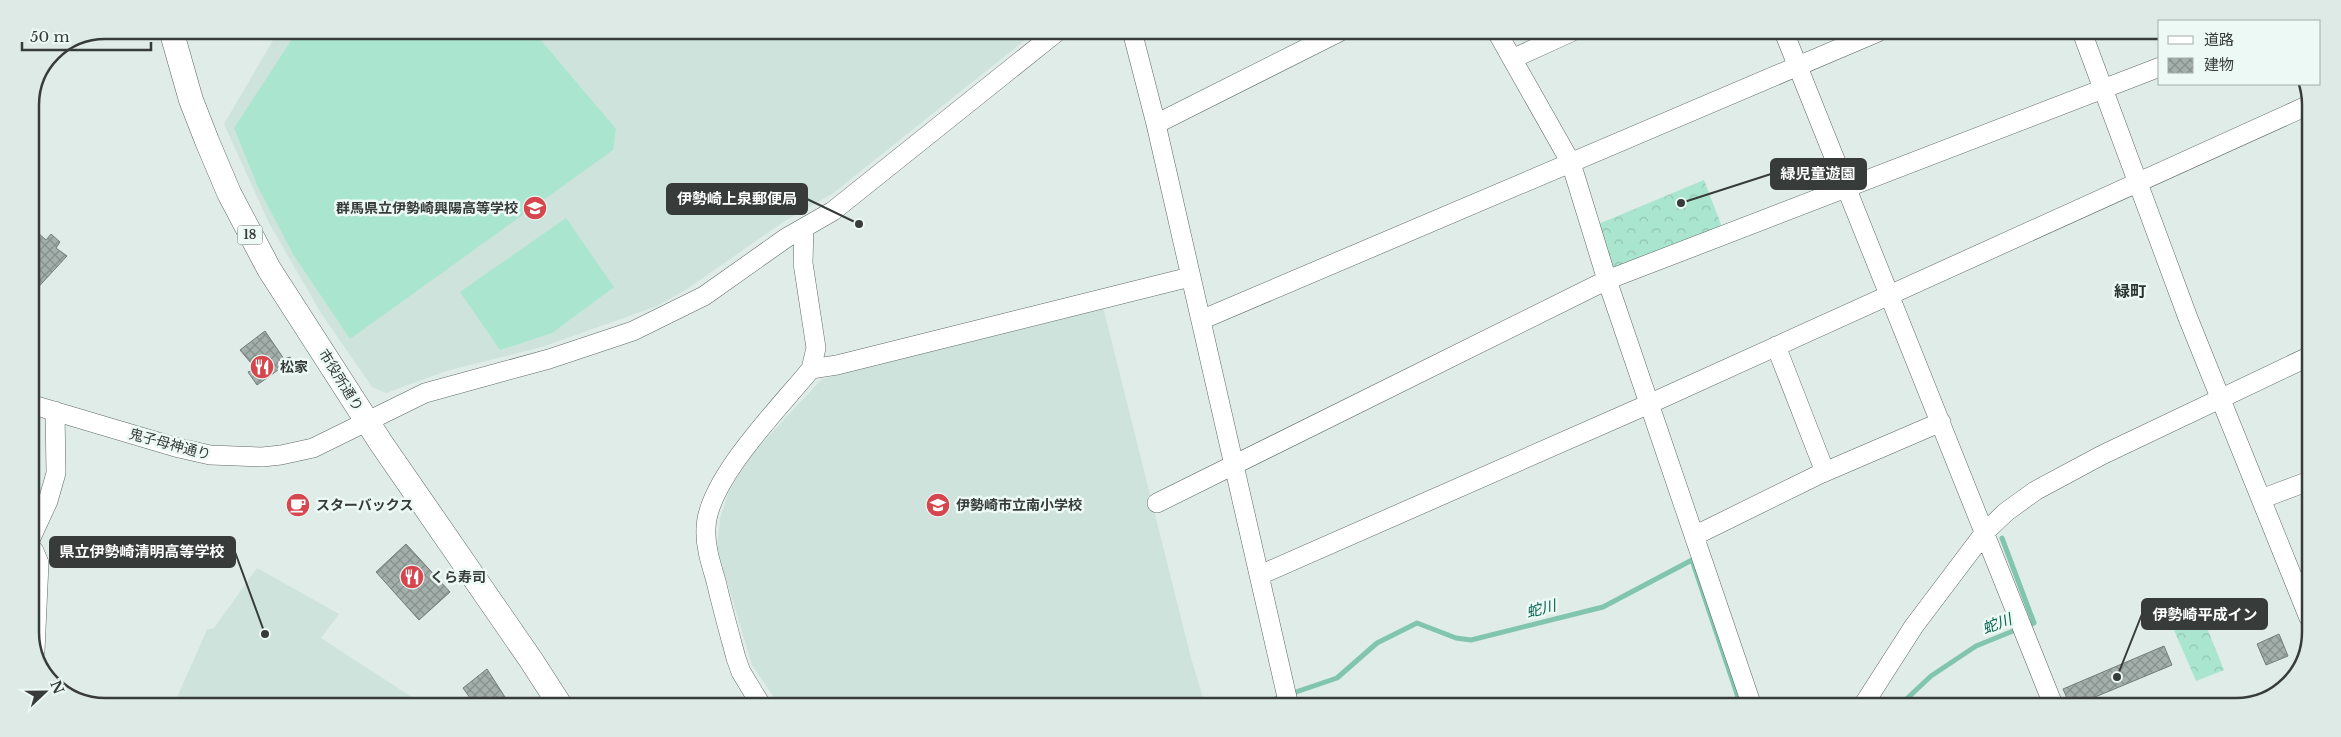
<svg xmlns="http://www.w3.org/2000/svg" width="2341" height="737" font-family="'Libre Baskerville','Noto Sans JP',serif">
	<defs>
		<pattern id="forest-crowns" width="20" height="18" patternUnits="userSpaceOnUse" patternTransform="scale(1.25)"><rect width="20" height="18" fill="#aae5d0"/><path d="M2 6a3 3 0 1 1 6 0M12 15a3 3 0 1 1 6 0" fill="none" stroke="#93c5b3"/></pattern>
		<pattern id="building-cross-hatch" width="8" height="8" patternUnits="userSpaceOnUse" patternTransform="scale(1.25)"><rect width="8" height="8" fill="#a3afab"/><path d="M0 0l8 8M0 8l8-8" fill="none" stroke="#86908c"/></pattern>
	</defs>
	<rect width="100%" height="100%" fill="#dfece7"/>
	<!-- built -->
	<path fill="#cee3db" d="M279 30 1036 31 832 194 783 222 687 289 657 306 542 347 446 371 386 393 372 387 321 313 269 223 224 124Z
		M1103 307 1191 658 1204 701 1193 706 779 705 752 665 717 548 720 519 729 491 750 456 822 379Z
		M257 568 339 614 321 638 424 705 174 704 207 630 214 628Z"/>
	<!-- forest -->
	<path fill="url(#forest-crowns)" d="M1704 180 1722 227 1614 268 1610 267 1596 225Z
		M2203 618 2224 670 2196 681 2174 630Z"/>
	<!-- pitch -->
	<path fill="#aae5d0" d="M298 30 533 31 616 129 613 150 350 339 293 254 258 187 234 128Z
		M566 218 614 287 552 333 500 350 460 292Z"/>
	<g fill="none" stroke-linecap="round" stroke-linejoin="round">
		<!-- stream -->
		<path stroke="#81c5ae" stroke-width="5" d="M2002 538 2034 623 2026 626
			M1255 706 1337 678 1377 643 1417 623 1456 638 1471 640 1603 607 1692 560 1741 706
			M1898 707 1931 676 1976 646 2018 629"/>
	</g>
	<!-- building -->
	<path fill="url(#building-cross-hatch)" stroke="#737e7a" d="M30 226 46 240 51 234 60 242 56 248 67 256 30 296Z
		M265 331 284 359 290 357 292 360 257 385 248 372 256 369 240 350Z
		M406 544 450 592 419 620 376 572Z
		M2279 634 2288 656 2266 665 2257 644Z
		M2164 646 2172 665 2071 707 2063 689Z
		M487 669 510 705H475L463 688Z"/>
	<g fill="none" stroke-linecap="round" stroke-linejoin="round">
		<!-- minor casing -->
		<g stroke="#5e6965" stroke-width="20">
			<path id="minor" d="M1132 31 1156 124 1289 706
				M1497 32 1571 163 1607 280 1752 706
				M1784 32 2054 707
				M2082 32 2188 318 2309 618
				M1512 59 1571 32
				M1156 124 1339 32
				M1201 320 1878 32
				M1776 346 1825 472
				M811 369 837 365 1190 277
				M30 404 175 447 210 455 262 457 281 455 313 448 425 393 549 359 633 331 704 296 786 238 833 211 1058 31
				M2261 499 2309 481
				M1157 503 1607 280 2160 67
				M1694 536 1820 474 1941 422
				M30 540 48 501 56 473 55 411
				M30 547 34 551 39 563 35 651
				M1260 575 1649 404 2311 104
				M761 705 741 672 736 658C729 632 722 607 716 581 711 564 705 546 706 529 706 481 781 406 811 369L816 348 803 263 804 228
				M1862 707 1914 626 1985 532 2006 512 2035 491 2102 455 2310 356"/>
		</g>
		<!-- major casing -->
		<g stroke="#5e6965" stroke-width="25">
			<path id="major" d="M171 30 191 100 207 141 229 193 269 269 381 443 531 660 560 705"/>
		</g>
		<!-- minor -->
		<use href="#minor" stroke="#fff" stroke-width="19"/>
		<!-- major -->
		<use href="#major" stroke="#fff" stroke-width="24"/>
	</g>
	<!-- icons -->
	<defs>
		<g id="school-disc" transform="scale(1.25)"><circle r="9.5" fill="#d6464f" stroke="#ecf9f4"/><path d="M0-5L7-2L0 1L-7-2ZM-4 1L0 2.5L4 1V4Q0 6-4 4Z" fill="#fff"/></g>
		<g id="restaurant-disc" transform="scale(1.25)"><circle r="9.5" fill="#d6464f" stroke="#ecf9f4"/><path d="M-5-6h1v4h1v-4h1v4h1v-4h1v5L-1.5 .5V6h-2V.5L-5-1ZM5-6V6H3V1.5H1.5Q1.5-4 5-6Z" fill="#fff"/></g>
		<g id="cafe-disc" transform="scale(1.25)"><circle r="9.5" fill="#d6464f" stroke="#ecf9f4"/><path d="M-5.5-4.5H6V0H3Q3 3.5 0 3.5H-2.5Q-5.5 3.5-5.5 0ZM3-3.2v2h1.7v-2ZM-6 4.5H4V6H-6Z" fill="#fff"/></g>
	</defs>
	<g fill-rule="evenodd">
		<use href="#school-disc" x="535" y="208"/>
		<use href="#restaurant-disc" x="262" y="367"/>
		<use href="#cafe-disc" x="298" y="505"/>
		<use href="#school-disc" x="938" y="505"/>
		<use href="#restaurant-disc" x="412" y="577"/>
	</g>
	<g text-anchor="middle" stroke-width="5" stroke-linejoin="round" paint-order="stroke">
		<!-- shield labels -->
		<rect fill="#ecf9f4" stroke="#6d7572" stroke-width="1" x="237.5" y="225.5" width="25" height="19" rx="4"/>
		<g font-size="12" font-weight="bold" fill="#373c3a">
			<text x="250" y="239">18</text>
		</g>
		<!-- poi labels -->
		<g font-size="14" font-weight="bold" fill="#373c3a" stroke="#ecf9f4" text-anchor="start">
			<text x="518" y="213" text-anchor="end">群馬県立伊勢崎興陽高等学校</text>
			<text x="280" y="372">松家</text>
			<text x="316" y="510">スターバックス</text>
			<text x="956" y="510">伊勢崎市立南小学校</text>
			<text x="430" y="582">くら寿司</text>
		</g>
		<!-- street labels -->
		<g font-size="14" fill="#373c3a" stroke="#ecf9f4">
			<text transform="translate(341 380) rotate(58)" y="5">市役所通り</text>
			<text transform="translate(170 444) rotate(15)" y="5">鬼子母神通り</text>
		</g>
		<!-- water labels -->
		<g font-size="15" font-style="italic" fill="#03624d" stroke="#ecf9f4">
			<text transform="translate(1541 609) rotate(-14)" y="5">蛇川</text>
			<text transform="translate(1997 624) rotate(-21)" y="5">蛇川</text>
		</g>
		<!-- quarter labels -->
		<g font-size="16" font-weight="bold" fill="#293330" stroke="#ecf9f4">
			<text x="2130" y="297">緑町</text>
		</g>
	</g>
	<!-- crop -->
	<path d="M0 0H2341V737H0ZM105 39H2236A66 66 0 0 1 2302 105V632A66 66 0 0 1 2236 698H105A66 66 0 0 1 39 632V105A66 66 0 0 1 105 39Z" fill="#deeae5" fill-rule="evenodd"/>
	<path fill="none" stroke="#373c3a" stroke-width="2.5" d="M105 39H2236A66 66 0 0 1 2302 105V632A66 66 0 0 1 2236 698H105A66 66 0 0 1 39 632V105A66 66 0 0 1 105 39Z"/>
	<!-- callouts -->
	<path fill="none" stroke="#373c3a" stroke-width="2" d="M1681 203L1771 174M859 224L807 199M265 634L235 552M2117 677L2142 614"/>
	<g fill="#373c3a" stroke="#ecf9f4" stroke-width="2">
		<circle cx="1681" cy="203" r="5"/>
		<circle cx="859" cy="224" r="5"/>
		<circle cx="265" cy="634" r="5"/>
		<circle cx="2117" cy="677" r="5"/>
	</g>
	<g fill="#373c3a" stroke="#373c3a" stroke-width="2">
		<rect x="1771" y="159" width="95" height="30" rx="5"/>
		<rect x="667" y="184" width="140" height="30" rx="5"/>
		<rect x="50" y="537" width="185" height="30" rx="5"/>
		<rect x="2142" y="599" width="125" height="30" rx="5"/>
	</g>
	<g font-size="15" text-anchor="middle" font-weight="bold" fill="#fff">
		<text x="1818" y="179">緑児童遊園</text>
		<text x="737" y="204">伊勢崎上泉郵便局</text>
		<text x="142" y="557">県立伊勢崎清明高等学校</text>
		<text x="2205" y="620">伊勢崎平成イン</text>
	</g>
	<!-- legend -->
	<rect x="2158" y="20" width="162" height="65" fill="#ecf9f4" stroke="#a4adaa"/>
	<rect x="2168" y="36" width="25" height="8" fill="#ffffff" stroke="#a4adaa"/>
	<text x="2204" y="45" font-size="15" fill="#373c3a">道路</text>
	<rect x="2168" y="58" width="25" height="15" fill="url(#building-cross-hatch)" stroke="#a4adaa"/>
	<text x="2204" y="70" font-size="15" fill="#373c3a">建物</text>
	<!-- north arrow -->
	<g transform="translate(45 692) rotate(68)" stroke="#ecf9f4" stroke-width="4" paint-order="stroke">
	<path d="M0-4L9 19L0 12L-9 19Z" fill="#373c3a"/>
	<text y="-8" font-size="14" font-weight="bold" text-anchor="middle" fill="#373c3a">N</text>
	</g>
	<!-- scale -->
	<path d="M22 42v8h129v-8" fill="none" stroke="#373c3a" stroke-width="2.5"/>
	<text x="30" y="42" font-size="15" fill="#373c3a" stroke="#ecf9f4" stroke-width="4" paint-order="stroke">50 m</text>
</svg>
